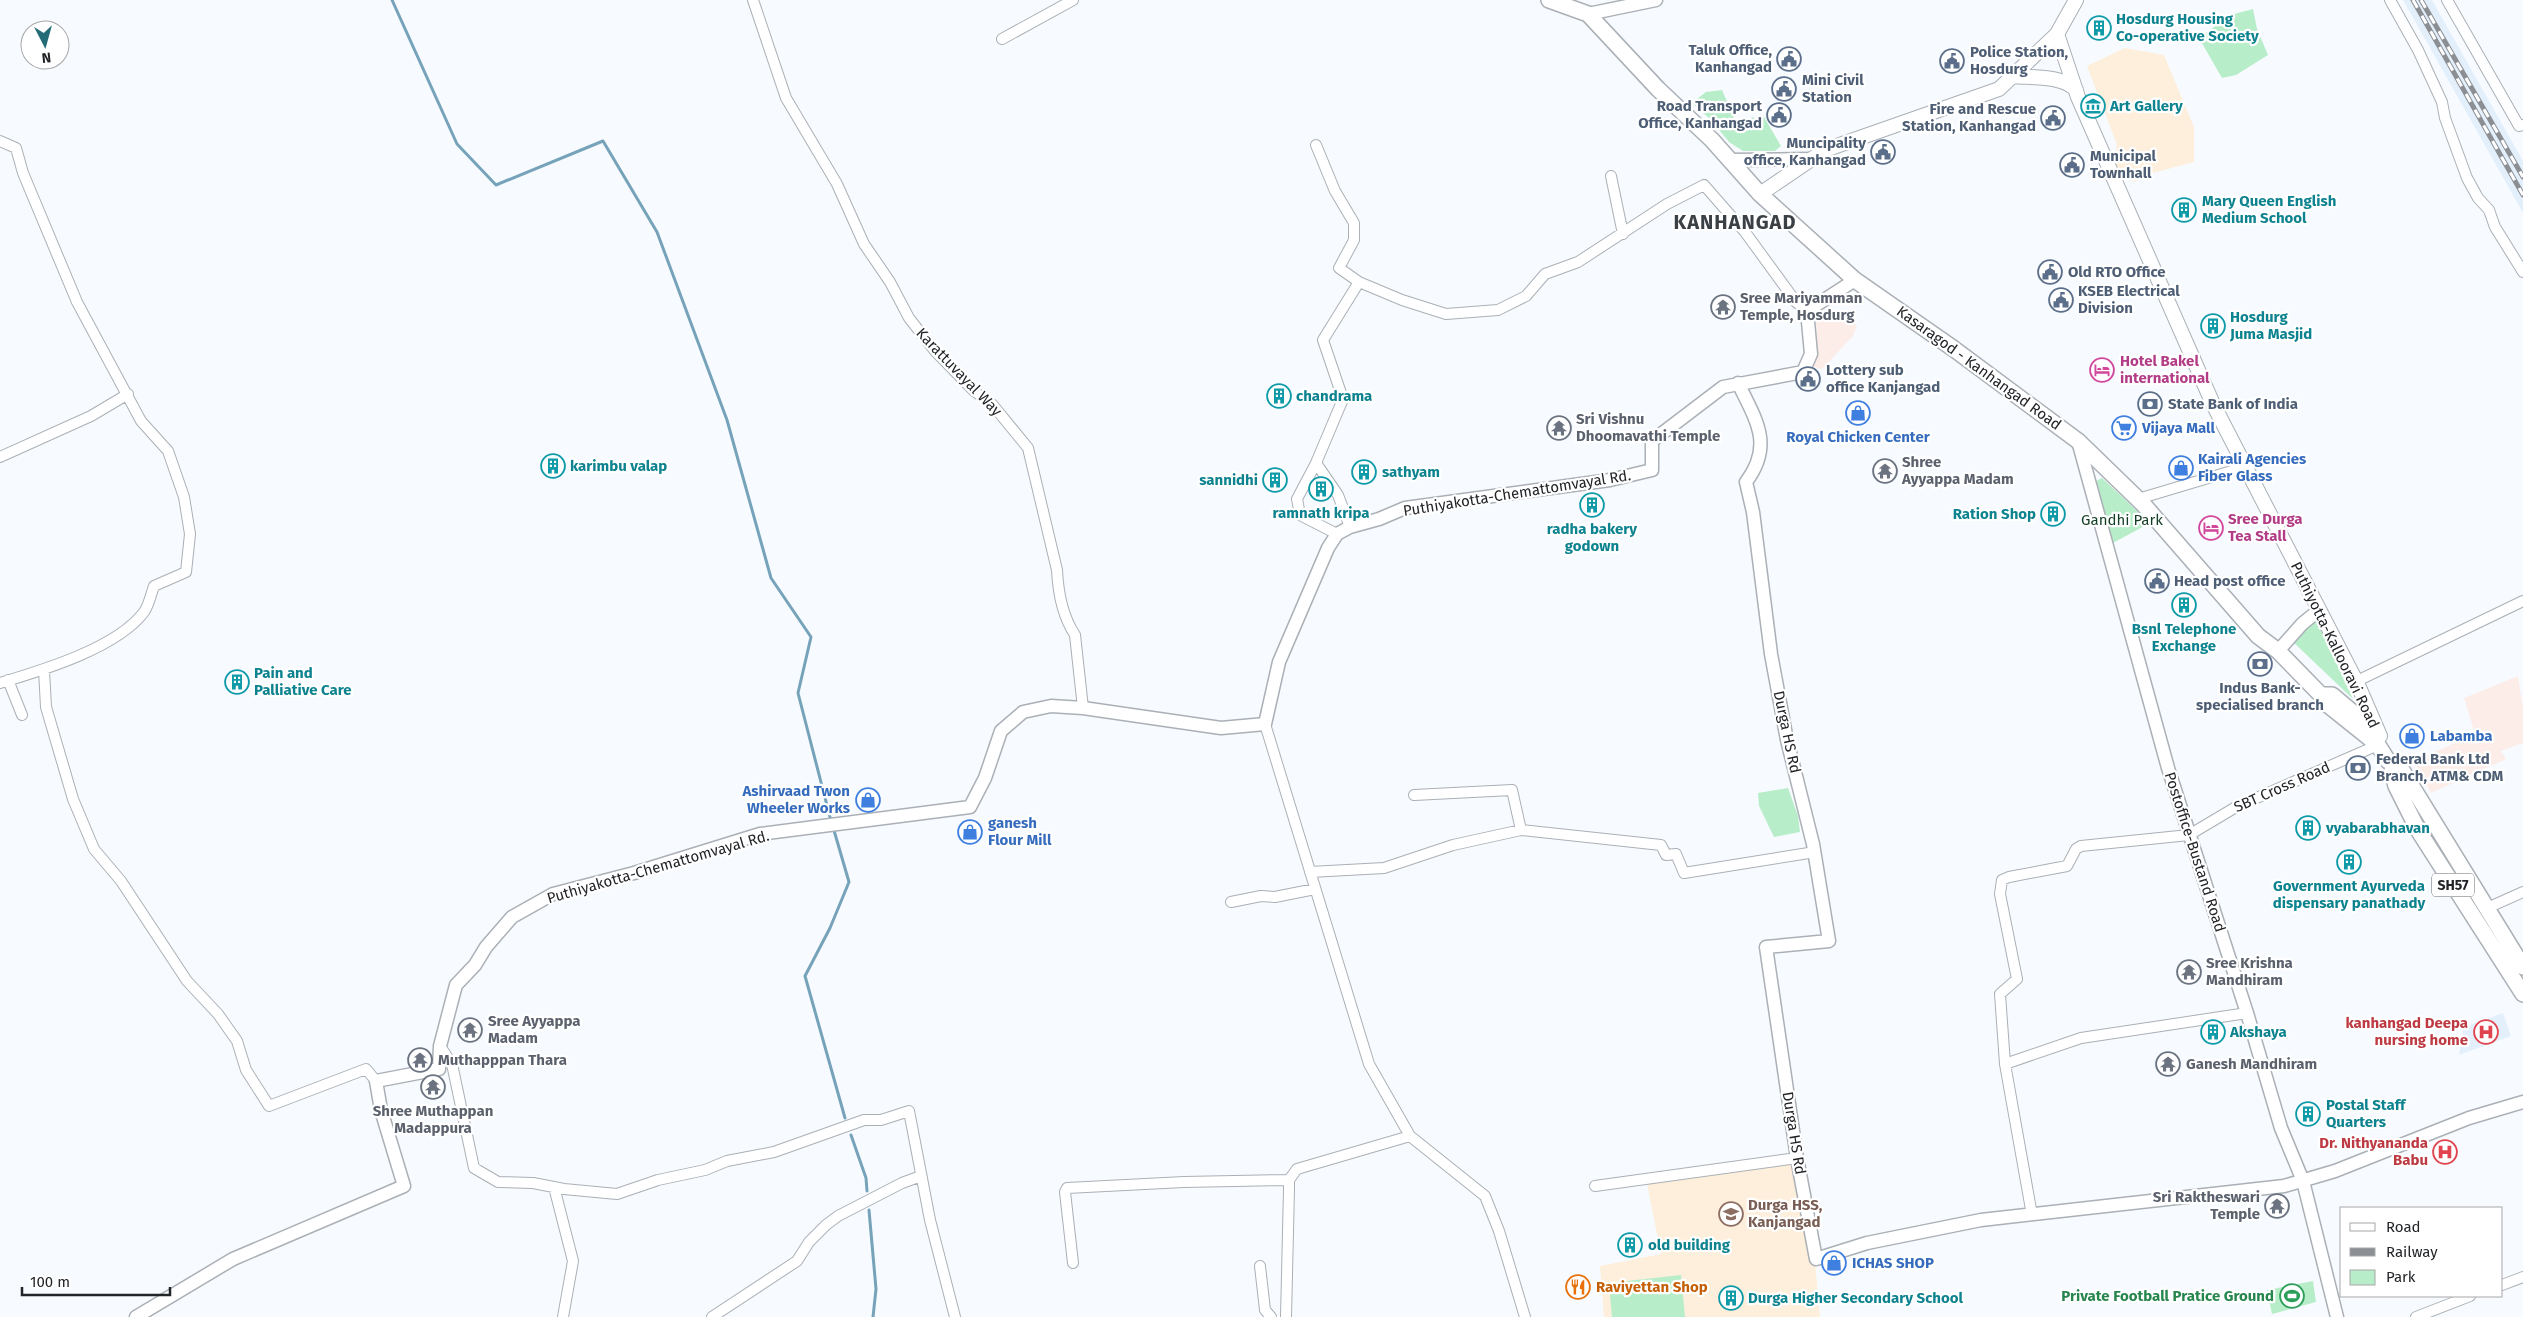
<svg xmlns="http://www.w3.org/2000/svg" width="2523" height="1317" font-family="'Fira Sans',sans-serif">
	<rect width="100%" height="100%" fill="#f7fbff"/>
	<!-- commercial -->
	<path fill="#fcede8" d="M1845 313 1857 325 1853 336 1822 369 1814 367 1817 340 1816 318Z
		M2518 676 2523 708V743L2501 751 2506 759 2431 793 2414 761 2475 734 2464 698Z"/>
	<!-- built -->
	<path fill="#e3f0fc" d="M2403 0H2432L2523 161V213Z
		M2503 1013 2511 1036 2459 1055 2464 1027Z"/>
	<!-- education -->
	<path fill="#fdefdb" d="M2125 48 2164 55 2194 127V162L2153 173 2135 182 2111 171 2117 145 2087 66Z
		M1801 1153 1815 1262 1820 1317H1604L1600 1266 1661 1254 1645 1174Z"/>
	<!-- green -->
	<path fill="#b8edc9" d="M2253 9 2257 29 2268 55 2236 75 2222 78 2199 38 2230 15Z
		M1722 90 1735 120 1743 121 1753 117 1756 120 1764 117 1781 146 1775 151H1743L1729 142 1711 120 1692 103 1706 92Z
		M2102 478 2150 523 2111 544 2096 481Z
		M2317 621 2353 699 2291 640Z
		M1788 788 1798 816 1800 832 1774 837 1759 806 1758 793Z
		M1681 1275 1685 1317H1612L1609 1283Z
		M2313 1281 2316 1302 2272 1314 2267 1290Z"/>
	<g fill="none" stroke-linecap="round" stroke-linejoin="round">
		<!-- stream -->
		<path stroke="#76a3b9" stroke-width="3" d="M392 0 457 144 496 185 603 141 657 232 727 420 771 578 811 637 798 693 831 821
			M833 827 849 882 830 928 805 976 845 1118
			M851 1135 866 1178 867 1191
			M869 1210 876 1289 873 1317"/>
		<!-- minor casing -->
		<g stroke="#aab0b6" stroke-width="12">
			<path id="minor" d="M753 0 786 98 837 184 864 244 890 282 909 318 935 351 974 391 992 404 1028 448 1057 570C1058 591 1063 617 1075 635L1083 708
				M2390 0 2418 50 2442 102 2445 118 2467 178 2478 198 2489 210 2495 227 2523 272
				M2447 0 2519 126 2523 125
				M1002 39 1073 0
				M0 141 16 148 23 173 77 302 141 421 168 451 184 497 190 534 186 572 154 586C151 594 149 605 144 612 117 648 43 670 0 683
				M1316 145 1335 191 1354 223V240L1339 268 1359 282 1402 300 1446 314 1498 310 1526 296 1545 274 1578 262 1667 204 1704 185 1745 232 1796 302 1807 311
				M1611 176 1623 234
				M0 457 91 416 128 394
				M1316 463 1297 499 1300 515 1337 534
				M2138 499 2245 467
				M1350 527 1338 495 1316 463 1343 399 1323 340 1359 282
				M44 670 46 707 73 799 94 849 121 881 187 981 218 1014 237 1041 246 1070 269 1106 366 1069 376 1081
				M8 680 22 715
				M2357 681 2523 601
				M1265 724 1369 1064 1410 1136 1485 1196 1499 1231 1525 1317
				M1414 795 1512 790 1521 830
				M1310 872 1384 868 1453 845 1521 830 1661 845 1666 855 1676 854 1684 873 1815 852
				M1231 902 1261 896 1275 897 1315 889
				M2485 909 2523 892
				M440 1046 452 1064 474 1168 498 1182 533 1183 564 1189 617 1194 658 1180 705 1170 727 1161 774 1152 864 1120H881L909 1111 930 1220 955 1317
				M2005 1064 2081 1038 2247 1013
				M1595 1186 1797 1158
				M554 1187 573 1261 563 1317
				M2032 1215 2005 1064 2000 994 2017 979 2000 894 2002 880 2009 877 2067 866 2076 849 2081 846 2189 835 2236 807 2378 745
				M1073 1263 1065 1192 1067 1188 1184 1182 1289 1180
				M1260 1266 1265 1310 1271 1317
				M2502 1285 2523 1277
				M712 1317 797 1261 809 1242 826 1225 838 1216 902 1183 921 1176
				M1286 1317 1289 1189V1180L1297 1169 1410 1136
				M2416 1317 2470 1296"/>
		</g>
		<!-- tertiary casing -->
		<g stroke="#aab0b6" stroke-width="15">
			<path id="tertiary" d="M1588 14 1656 0
				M1730 160 1812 159
				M1738 383C1756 420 1774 445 1746 482L1753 512 1771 654 1787 740 1813 844 1829 941 1766 947 1797 1158 1816 1259 1867 1243 1981 1220 2284 1186 2335 1171 2469 1118 2523 1102
				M2078 441 2168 768 2247 1013 2281 1128 2303 1181 2337 1317
				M2278 651 2302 624 2319 610
				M136 1317 233 1259 404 1186 381 1110 376 1081 439 1069 440 1046 456 985 475 965 486 947 512 917 553 894 634 873 760 834 970 807 985 778 1001 731 1023 712 1051 706 1083 708 1221 728 1265 724 1279 662 1328 548 1337 534 1350 527 1379 519 1405 508 1610 480 1652 470V441L1723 387 1803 372 1811 354 1807 311 1855 280"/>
		</g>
		<!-- secondary casing -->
		<g stroke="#aab0b6" stroke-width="16">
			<path id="secondary" d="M2057 34 2078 97 2213 404 2358 685 2380 736 2374 742
				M2013 76C2032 78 2063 75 2076 90
				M1760 194 1825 150 1999 89 2057 34 2076 0"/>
		</g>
		<!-- primary casing -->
		<g stroke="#aab0b6" stroke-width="18">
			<path id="primary" d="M1549 0 1588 14 1658 89 1712 140 1760 194 1855 280 1954 349 2078 441 2143 504 2258 636 2278 651 2321 695 2328 705 2378 745 2388 761
				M2321 695H2332L2370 727
				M2400 767 2523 967
				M2392 771 2396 786 2418 830 2523 994"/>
		</g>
		<!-- minor -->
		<use href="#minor" stroke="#fff" stroke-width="10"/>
		<!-- tertiary -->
		<use href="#tertiary" stroke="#fff" stroke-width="12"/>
		<!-- secondary -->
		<use href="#secondary" stroke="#fff" stroke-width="14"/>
		<!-- primary -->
		<use href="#primary" stroke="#fff" stroke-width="15"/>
		<!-- rail casing -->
		<g stroke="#8b8e92" stroke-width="5">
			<path id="rail" d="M2413 0 2523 195
				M2421 0 2523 177"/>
		</g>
		<!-- rail -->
		<use href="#rail" stroke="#fff" stroke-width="3" stroke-dasharray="9" stroke-linecap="butt"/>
	</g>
	<!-- icons -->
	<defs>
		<g id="building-ring" transform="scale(1.25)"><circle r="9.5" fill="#fff" stroke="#0f9aa8" stroke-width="1.5"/><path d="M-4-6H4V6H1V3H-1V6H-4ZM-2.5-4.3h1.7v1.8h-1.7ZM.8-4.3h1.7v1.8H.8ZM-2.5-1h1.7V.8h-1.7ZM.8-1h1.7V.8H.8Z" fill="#0f9aa8"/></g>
		<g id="civic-ring" transform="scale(1.25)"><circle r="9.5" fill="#fff" stroke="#5c6f8a" stroke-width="1.5"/><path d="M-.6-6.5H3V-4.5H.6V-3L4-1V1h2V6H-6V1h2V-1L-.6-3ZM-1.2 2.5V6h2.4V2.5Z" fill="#5c6f8a"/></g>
		<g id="museum-ring" transform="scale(1.25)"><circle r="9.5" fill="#fff" stroke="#0f9aa8" stroke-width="1.5"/><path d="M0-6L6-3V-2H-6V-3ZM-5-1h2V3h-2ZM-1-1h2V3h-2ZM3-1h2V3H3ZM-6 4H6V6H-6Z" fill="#0f9aa8"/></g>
		<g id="temple-ring" transform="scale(1.25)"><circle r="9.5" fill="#fff" stroke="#6b7280" stroke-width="1.5"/><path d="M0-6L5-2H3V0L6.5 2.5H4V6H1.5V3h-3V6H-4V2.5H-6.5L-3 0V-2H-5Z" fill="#6b7280"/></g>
		<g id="hotel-ring" transform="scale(1.25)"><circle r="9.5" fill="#fff" stroke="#d1479c" stroke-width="1.5"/><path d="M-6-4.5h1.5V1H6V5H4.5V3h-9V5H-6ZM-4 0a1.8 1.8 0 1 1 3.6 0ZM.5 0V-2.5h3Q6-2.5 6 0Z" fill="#d1479c"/></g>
		<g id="bank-ring" transform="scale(1.25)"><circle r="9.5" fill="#fff" stroke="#5c6f8a" stroke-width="1.5"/><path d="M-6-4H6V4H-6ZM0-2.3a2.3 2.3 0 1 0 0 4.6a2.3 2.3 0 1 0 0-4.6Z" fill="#5c6f8a"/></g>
		<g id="shop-ring" transform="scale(1.25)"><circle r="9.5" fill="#fff" stroke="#3f7fe0" stroke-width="1.5"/><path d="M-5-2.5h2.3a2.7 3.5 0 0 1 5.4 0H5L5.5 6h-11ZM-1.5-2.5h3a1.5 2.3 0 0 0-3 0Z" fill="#3f7fe0"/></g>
		<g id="supermarket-ring" transform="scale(1.25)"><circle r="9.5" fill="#fff" stroke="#3f7fe0" stroke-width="1.5"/><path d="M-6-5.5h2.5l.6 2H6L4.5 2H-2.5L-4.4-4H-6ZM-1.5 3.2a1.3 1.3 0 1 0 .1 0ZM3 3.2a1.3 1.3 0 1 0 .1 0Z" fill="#3f7fe0"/></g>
		<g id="hospital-ring" transform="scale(1.25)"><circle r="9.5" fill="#fff" stroke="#e0444e" stroke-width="1.5"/><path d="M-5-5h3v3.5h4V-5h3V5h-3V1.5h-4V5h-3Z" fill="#e0444e"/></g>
		<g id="school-ring" transform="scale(1.25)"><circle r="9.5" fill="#fff" stroke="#8d6e63" stroke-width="1.5"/><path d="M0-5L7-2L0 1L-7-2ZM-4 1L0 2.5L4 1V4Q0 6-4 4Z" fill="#8d6e63"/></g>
		<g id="restaurant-ring" transform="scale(1.25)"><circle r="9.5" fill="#fff" stroke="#e8710a" stroke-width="1.5"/><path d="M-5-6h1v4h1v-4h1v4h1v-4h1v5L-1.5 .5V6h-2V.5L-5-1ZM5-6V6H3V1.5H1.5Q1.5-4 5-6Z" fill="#e8710a"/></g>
		<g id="stadium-ring" transform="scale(1.25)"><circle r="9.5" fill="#fff" stroke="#2e9e5b" stroke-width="1.5"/><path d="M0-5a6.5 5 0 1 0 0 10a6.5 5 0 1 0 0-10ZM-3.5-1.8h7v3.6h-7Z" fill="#2e9e5b"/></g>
	</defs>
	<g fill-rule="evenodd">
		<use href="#building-ring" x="2099" y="28"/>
		<use href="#civic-ring" x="1789" y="59"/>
		<use href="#civic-ring" x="1952" y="61"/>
		<use href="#civic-ring" x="1784" y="89"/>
		<use href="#museum-ring" x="2093" y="106"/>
		<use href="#civic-ring" x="1779" y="115"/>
		<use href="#civic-ring" x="2053" y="118"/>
		<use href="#civic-ring" x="1883" y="152"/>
		<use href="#civic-ring" x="2072" y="165"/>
		<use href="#building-ring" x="2184" y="210"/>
		<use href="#civic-ring" x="2050" y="272"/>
		<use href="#civic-ring" x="2061" y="300"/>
		<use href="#temple-ring" x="1723" y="307"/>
		<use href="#building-ring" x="2213" y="326"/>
		<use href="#hotel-ring" x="2102" y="370"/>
		<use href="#civic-ring" x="1808" y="379"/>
		<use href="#building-ring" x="1279" y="396"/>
		<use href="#bank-ring" x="2150" y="404"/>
		<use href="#shop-ring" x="1858" y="413"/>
		<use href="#temple-ring" x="1559" y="428"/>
		<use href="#supermarket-ring" x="2124" y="428"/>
		<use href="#building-ring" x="553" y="466"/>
		<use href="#shop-ring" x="2181" y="468"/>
		<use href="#temple-ring" x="1885" y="471"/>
		<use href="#building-ring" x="1364" y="472"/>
		<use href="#building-ring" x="1275" y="480"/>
		<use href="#building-ring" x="1321" y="489"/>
		<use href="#building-ring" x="1592" y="505"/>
		<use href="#building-ring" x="2053" y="514"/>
		<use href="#hotel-ring" x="2211" y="528"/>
		<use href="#civic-ring" x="2157" y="581"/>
		<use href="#building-ring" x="2184" y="605"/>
		<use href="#bank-ring" x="2260" y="664"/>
		<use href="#building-ring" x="237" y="682"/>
		<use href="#shop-ring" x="2412" y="736"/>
		<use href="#bank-ring" x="2358" y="768"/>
		<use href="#shop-ring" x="868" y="800"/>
		<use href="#building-ring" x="2308" y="828"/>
		<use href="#shop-ring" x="970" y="832"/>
		<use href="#building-ring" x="2349" y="862"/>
		<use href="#temple-ring" x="2189" y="972"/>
		<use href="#temple-ring" x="470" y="1030"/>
		<use href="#building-ring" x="2213" y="1032"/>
		<use href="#hospital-ring" x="2486" y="1032"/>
		<use href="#temple-ring" x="420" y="1060"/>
		<use href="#temple-ring" x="2168" y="1064"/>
		<use href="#temple-ring" x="433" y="1087"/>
		<use href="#building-ring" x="2308" y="1114"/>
		<use href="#hospital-ring" x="2445" y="1152"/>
		<use href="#temple-ring" x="2277" y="1206"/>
		<use href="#school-ring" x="1731" y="1214"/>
		<use href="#building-ring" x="1630" y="1245"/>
		<use href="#shop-ring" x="1834" y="1263"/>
		<use href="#restaurant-ring" x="1578" y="1287"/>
		<use href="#stadium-ring" x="2292" y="1296"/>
		<use href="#building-ring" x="1731" y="1298"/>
	</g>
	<g text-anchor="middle" stroke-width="4.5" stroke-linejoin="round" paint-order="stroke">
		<!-- shield labels -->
		<rect fill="#fff" stroke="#646668" stroke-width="1" x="2432" y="873.5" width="42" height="23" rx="4"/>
		<g font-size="14" font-weight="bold" fill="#222427">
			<text x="2453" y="890">SH57</text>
		</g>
		<!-- culture labels -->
		<g font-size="15" font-weight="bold" fill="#0d838f" stroke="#fff" text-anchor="start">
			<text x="2116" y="24">Hosdurg Housing<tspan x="2116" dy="17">Co-operative Society</tspan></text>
			<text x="2110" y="111">Art Gallery</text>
			<text x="2202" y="206">Mary Queen English<tspan x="2202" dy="17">Medium School</tspan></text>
			<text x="2230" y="322">Hosdurg<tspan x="2230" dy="17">Juma Masjid</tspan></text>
			<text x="1296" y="401">chandrama</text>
			<text x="570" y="471">karimbu valap</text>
			<text x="1382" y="477">sathyam</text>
			<text x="1258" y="485" text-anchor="end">sannidhi</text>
			<text x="1321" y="518" text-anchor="middle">ramnath kripa</text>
			<text x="2036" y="519" text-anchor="end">Ration Shop</text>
			<text x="1592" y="534" text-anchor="middle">radha bakery<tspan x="1592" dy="17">godown</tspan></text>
			<text x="2184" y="634" text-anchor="middle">Bsnl Telephone<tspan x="2184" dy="17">Exchange</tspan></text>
			<text x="254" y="678">Pain and<tspan x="254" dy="17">Palliative Care</tspan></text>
			<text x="2326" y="833">vyabarabhavan</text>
			<text x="2349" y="891" text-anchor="middle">Government Ayurveda<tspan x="2349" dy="17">dispensary panathady</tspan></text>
			<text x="2230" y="1037">Akshaya</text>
			<text x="2326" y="1110">Postal Staff<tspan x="2326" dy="17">Quarters</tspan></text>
			<text x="1648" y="1250">old building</text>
			<text x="1748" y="1303">Durga Higher Secondary School</text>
		</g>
		<!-- service labels -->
		<g font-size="15" font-weight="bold" fill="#4e5e75" stroke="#fff" text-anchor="start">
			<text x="1772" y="55" text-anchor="end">Taluk Office,<tspan x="1772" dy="17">Kanhangad</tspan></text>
			<text x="1970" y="57">Police Station,<tspan x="1970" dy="17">Hosdurg</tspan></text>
			<text x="1802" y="85">Mini Civil<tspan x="1802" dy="17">Station</tspan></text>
			<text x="1762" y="111" text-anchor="end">Road Transport<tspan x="1762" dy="17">Office, Kanhangad</tspan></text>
			<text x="2036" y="114" text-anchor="end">Fire and Rescue<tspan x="2036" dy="17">Station, Kanhangad</tspan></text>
			<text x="1866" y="148" text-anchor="end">Muncipality<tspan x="1866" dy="17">office, Kanhangad</tspan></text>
			<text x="2090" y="161">Municipal<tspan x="2090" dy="17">Townhall</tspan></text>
			<text x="2068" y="277">Old RTO Office</text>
			<text x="2078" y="296">KSEB Electrical<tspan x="2078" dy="17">Division</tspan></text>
			<text x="1826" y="375">Lottery sub<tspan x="1826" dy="17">office Kanjangad</tspan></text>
			<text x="2168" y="409">State Bank of India</text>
			<text x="2174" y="586">Head post office</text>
			<text x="2260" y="693" text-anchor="middle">Indus Bank-<tspan x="2260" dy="17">specialised branch</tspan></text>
			<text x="2376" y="764">Federal Bank Ltd<tspan x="2376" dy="17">Branch, ATM&amp; CDM</tspan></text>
		</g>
		<!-- worship labels -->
		<g font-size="15" font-weight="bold" fill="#5b616d" stroke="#fff" text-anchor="start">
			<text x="1740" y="303">Sree Mariyamman<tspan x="1740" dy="17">Temple, Hosdurg</tspan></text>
			<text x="1576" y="424">Sri Vishnu<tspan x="1576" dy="17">Dhoomavathi Temple</tspan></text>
			<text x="1902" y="467">Shree<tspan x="1902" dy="17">Ayyappa Madam</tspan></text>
			<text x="2206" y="968">Sree Krishna<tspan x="2206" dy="17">Mandhiram</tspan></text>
			<text x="488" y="1026">Sree Ayyappa<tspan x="488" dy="17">Madam</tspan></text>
			<text x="438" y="1065">Muthapppan Thara</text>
			<text x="2186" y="1069">Ganesh Mandhiram</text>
			<text x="433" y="1116" text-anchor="middle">Shree Muthappan<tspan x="433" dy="17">Madappura</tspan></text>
			<text x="2260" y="1202" text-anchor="end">Sri Raktheswari<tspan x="2260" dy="17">Temple</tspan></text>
		</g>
		<!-- hotel labels -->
		<g font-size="15" font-weight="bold" fill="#b23c85" stroke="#fff" text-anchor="start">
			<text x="2120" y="366">Hotel Bakel<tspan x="2120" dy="17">international</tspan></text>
			<text x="2228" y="524">Sree Durga<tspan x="2228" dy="17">Tea Stall</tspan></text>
		</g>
		<!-- street labels -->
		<g font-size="15" fill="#222427" stroke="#fff">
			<text transform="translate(1979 368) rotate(36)" y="5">Kasaragod - Kanhangad Road</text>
			<text transform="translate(959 372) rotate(46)" y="5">Karattuvayal Way</text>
			<text transform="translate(1517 493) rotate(-9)" y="5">Puthiyakotta-Chemattomvayal Rd.</text>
			<text transform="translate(2335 645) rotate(64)" y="5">Puthiyotta-Kallooravi Road</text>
			<text transform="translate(1787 732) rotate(78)" y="5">Durga HS Rd</text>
			<text transform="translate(2282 787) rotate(-24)" y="5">SBT Cross Road</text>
			<text transform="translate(2195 852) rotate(72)" y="5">Postoffice-Bustand Road</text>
			<text transform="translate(658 867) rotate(-16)" y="5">Puthiyakotta-Chemattomvayal Rd.</text>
			<text transform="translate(1794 1133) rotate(81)" y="5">Durga HS Rd</text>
		</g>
		<!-- shop labels -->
		<g font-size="15" font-weight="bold" fill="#366cbe" stroke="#fff" text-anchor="start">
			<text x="2142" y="433">Vijaya Mall</text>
			<text x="1858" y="442" text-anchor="middle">Royal Chicken Center</text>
			<text x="2198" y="464">Kairali Agencies<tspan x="2198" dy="17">Fiber Glass</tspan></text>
			<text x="2430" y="741">Labamba</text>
			<text x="850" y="796" text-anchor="end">Ashirvaad Twon<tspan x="850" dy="17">Wheeler Works</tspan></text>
			<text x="988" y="828">ganesh<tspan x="988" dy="17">Flour Mill</tspan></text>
			<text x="1852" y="1268">ICHAS SHOP</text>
		</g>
		<!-- park labels -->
		<g font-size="15" fill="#133e25" stroke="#fff">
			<text x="2122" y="525">Gandhi Park</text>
		</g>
		<!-- health labels -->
		<g font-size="15" font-weight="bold" fill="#be3a42" stroke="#fff" text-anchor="end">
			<text x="2468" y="1028">kanhangad Deepa<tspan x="2468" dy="17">nursing home</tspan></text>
			<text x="2428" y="1148">Dr. Nithyananda<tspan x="2428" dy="17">Babu</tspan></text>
		</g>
		<!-- education labels -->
		<g font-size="15" font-weight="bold" fill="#785e54" stroke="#fff" text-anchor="start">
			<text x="1748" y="1210">Durga HSS,<tspan x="1748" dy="17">Kanjangad</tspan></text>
		</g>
		<!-- food labels -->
		<g font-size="15" font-weight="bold" fill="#c56008" stroke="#fff" text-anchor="start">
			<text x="1596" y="1292">Raviyettan Shop</text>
		</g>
		<!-- leisure labels -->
		<g font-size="15" font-weight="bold" fill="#27864d" stroke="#fff" text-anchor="end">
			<text x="2274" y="1301">Private Football Pratice Ground</text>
		</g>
		<!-- district labels -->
		<g font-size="20" font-weight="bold" letter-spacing="1" fill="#3b4045" stroke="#fff">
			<text x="1735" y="229">KANHANGAD</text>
		</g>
	</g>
	<!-- legend -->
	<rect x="2340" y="1207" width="162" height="90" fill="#ffffff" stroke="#a7a7a9"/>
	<rect x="2350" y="1223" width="25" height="8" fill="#ffffff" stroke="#a7a7a9"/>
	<text x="2386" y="1232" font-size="15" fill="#222427">Road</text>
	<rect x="2350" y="1248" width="25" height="8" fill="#8b8e92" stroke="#a7a7a9"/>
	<text x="2386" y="1257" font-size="15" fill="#222427">Railway</text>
	<rect x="2350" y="1270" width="25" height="15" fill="#b8edc9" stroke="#a7a7a9"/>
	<text x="2386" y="1282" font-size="15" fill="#222427">Park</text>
	<!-- north arrow -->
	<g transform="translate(45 45) rotate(174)"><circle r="24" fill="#ffffff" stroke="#a7a7a9"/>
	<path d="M0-4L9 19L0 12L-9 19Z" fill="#246b78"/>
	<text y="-8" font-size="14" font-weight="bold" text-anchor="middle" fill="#222427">N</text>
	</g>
	<!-- scale -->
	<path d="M22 1287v8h148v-8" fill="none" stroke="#222427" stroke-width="2.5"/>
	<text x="30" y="1287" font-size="15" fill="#222427" stroke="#ffffff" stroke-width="4" paint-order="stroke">100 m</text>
</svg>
